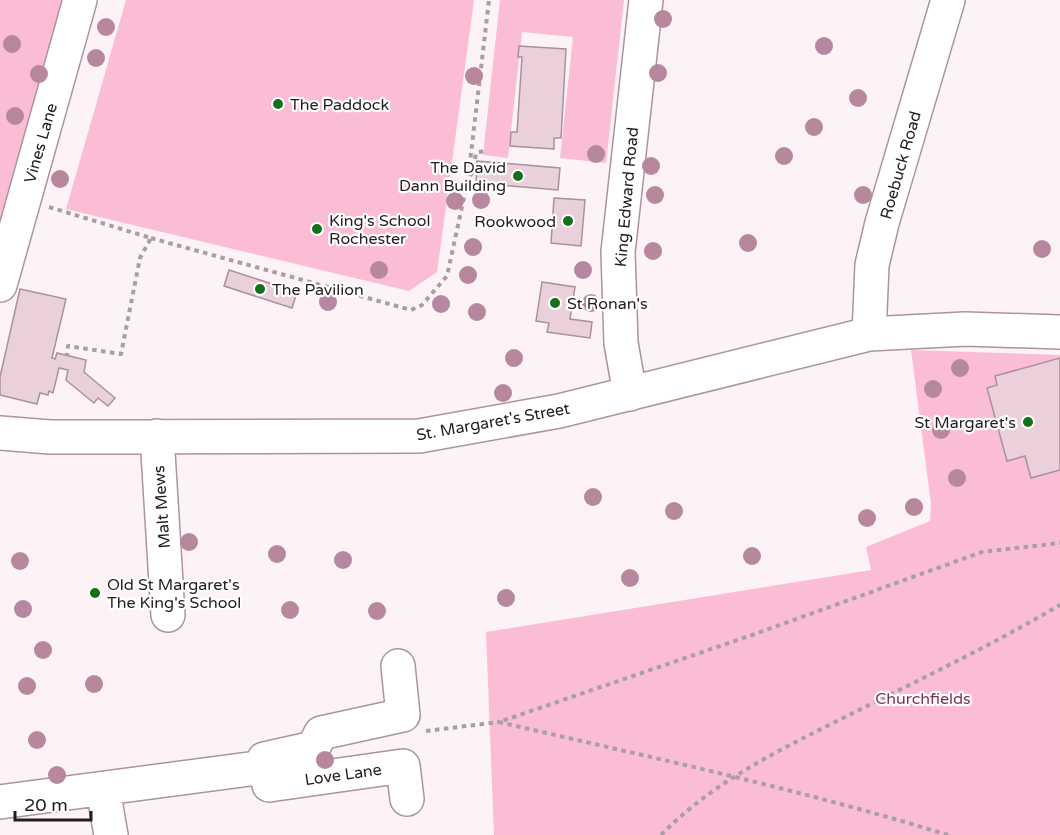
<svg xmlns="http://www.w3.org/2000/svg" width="1060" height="835" font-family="'Varela Round',sans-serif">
	<rect width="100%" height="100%" fill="#fdf2f6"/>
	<!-- green -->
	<path fill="#fbbcd5" d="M0 0H73L0 241Z
		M126 0H474L437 272 409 291 66 209Z
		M500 0H624L606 163 560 158 573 37 522 32 508 158 483 155Z
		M911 350 1060 355V835H494L486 632 871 570 866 547 930 521 931 504Z"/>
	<!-- building -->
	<path fill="#ead0da" stroke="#aa919a" stroke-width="1.5" d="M519 46 566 49 561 138H554V149L510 146 511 132H517L522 57H518Z
		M477 161 560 168 558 190 476 183Z
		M554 198 585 200 581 246 551 243Z
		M229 270 297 292 292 308 224 286Z
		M542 282 575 287 570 319 592 322 590 338 547 332 549 323 536 321Z
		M20 289 66 299 52 358 55 359 57 353 86 360 84 372 115 398 108 406 98 398 94 403 66 380 68 370 59 368 53 393 49 391 48 395 40 393 37 404 0 395V377Z
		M1060 358V470L1031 478 1025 456 1007 461 987 388 997 385 995 376Z"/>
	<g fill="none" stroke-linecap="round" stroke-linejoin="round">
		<!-- minor casing -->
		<g stroke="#ac949d" stroke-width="36">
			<path id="minor" d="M0 285 80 0
				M869 334 872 265 882 223 948 0
				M630 394 621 343 618 252 646 0
				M0 433 50 437 419 436 559 411 869 334 965 329 1060 332
				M157 436 168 615
				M265 767 264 759 313 748 321 733 403 715 398 666
				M103 789 111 835
				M0 802 265 767 269 785 403 766 407 799"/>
		</g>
		<!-- path -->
		<path stroke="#a99fa2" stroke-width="4" stroke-dasharray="4.5 4.5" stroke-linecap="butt" d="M470 176 473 171 476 153 484 151
			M49 207 151 238 140 258 121 354 68 346 67 355
			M151 238 411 310 422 305 447 276 468 179 489 0
			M426 731 499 722
			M661 835C714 781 778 751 845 717 917 681 990 646 1060 605
			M948 835C800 789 649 757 499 722L752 635 982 552 1060 543"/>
		<!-- minor -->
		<use href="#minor" stroke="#fff" stroke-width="33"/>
	</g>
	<!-- trees -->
	<g fill="#b7889d">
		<circle cx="663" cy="19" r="9"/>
		<circle cx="106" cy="27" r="9"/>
		<circle cx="12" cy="44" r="9"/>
		<circle cx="824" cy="46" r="9"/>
		<circle cx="96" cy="58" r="9"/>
		<circle cx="658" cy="73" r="9"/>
		<circle cx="39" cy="74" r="9"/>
		<circle cx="474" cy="76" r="9"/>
		<circle cx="858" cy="98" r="9"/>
		<circle cx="15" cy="116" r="9"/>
		<circle cx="814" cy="127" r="9"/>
		<circle cx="596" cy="154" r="9"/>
		<circle cx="784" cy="156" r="9"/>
		<circle cx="651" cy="166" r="9"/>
		<circle cx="60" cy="179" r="9"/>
		<circle cx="655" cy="195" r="9"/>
		<circle cx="863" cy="195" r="9"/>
		<circle cx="481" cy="200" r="9"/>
		<circle cx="455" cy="201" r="9"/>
		<circle cx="748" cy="243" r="9"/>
		<circle cx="473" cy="247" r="9"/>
		<circle cx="1042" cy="249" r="9"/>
		<circle cx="653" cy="251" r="9"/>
		<circle cx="379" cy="270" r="9"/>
		<circle cx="583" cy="270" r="9"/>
		<circle cx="468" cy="275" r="9"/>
		<circle cx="328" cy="302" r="9"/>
		<circle cx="591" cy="303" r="9"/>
		<circle cx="441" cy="304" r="9"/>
		<circle cx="477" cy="312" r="9"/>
		<circle cx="514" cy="358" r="9"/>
		<circle cx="960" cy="368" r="9"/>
		<circle cx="933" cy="389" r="9"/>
		<circle cx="503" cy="393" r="9"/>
		<circle cx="941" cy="430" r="9"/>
		<circle cx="957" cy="478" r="9"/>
		<circle cx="593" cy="497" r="9"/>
		<circle cx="914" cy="507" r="9"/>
		<circle cx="674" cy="511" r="9"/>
		<circle cx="867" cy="518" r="9"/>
		<circle cx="189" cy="542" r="9"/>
		<circle cx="277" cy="554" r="9"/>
		<circle cx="752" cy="556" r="9"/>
		<circle cx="343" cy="560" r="9"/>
		<circle cx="20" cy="561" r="9"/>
		<circle cx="630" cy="578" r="9"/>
		<circle cx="506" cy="598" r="9"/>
		<circle cx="23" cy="609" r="9"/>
		<circle cx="290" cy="610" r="9"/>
		<circle cx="377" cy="611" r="9"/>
		<circle cx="43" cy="650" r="9"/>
		<circle cx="94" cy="684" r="9"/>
		<circle cx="27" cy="686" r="9"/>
		<circle cx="37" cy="740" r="9"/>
		<circle cx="325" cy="760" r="9"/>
		<circle cx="57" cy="775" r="9"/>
	</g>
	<!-- markers -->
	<g fill="#166f1b" stroke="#fff" stroke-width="2">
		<circle cx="278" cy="104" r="6"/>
		<circle cx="518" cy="176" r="6"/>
		<circle cx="568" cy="221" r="6"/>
		<circle cx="317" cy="229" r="6"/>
		<circle cx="260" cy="289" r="6"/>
		<circle cx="555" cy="303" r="6"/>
		<circle cx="1028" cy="422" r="6"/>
		<circle cx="95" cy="593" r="6"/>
	</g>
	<g text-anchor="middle" stroke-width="4.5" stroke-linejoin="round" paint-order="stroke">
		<!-- poi labels -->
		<g font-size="16" fill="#251c1f" stroke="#fff" text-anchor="start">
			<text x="290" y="110">The Paddock</text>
			<text x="506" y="173" text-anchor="end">The David<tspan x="506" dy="18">Dann Building</tspan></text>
			<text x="329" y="226">King's School<tspan x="329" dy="18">Rochester</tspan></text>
			<text x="556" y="227" text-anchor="end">Rookwood</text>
			<text x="272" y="295">The Pavilion</text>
			<text x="567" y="309">St Ronan's</text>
			<text x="1016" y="428" text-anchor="end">St Margaret's</text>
			<text x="107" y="590">Old St Margaret's<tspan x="107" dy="18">The King's School</tspan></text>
		</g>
		<!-- street labels -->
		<g font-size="16" fill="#251c1f" stroke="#fff">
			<text transform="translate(40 143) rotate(-74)" y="6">Vines Lane</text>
			<text transform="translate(900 165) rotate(-74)" y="6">Roebuck Road</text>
			<text transform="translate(626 197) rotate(-85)" y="6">King Edward Road</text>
			<text transform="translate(493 421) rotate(-10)" y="6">St. Margaret's Street</text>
			<text transform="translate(161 507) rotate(-94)" y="6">Malt Mews</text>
			<text transform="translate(343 774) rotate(-8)" y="6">Love Lane</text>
		</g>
		<!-- park labels -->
		<g font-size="16" fill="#7d3155" stroke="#fff">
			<text x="923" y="704">Churchfields</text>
		</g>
	</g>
	<!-- scale -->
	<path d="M15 811v9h76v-9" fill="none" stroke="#251c1f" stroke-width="3"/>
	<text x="24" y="811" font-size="18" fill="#251c1f" stroke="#ffffff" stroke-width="4.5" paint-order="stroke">20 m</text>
</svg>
